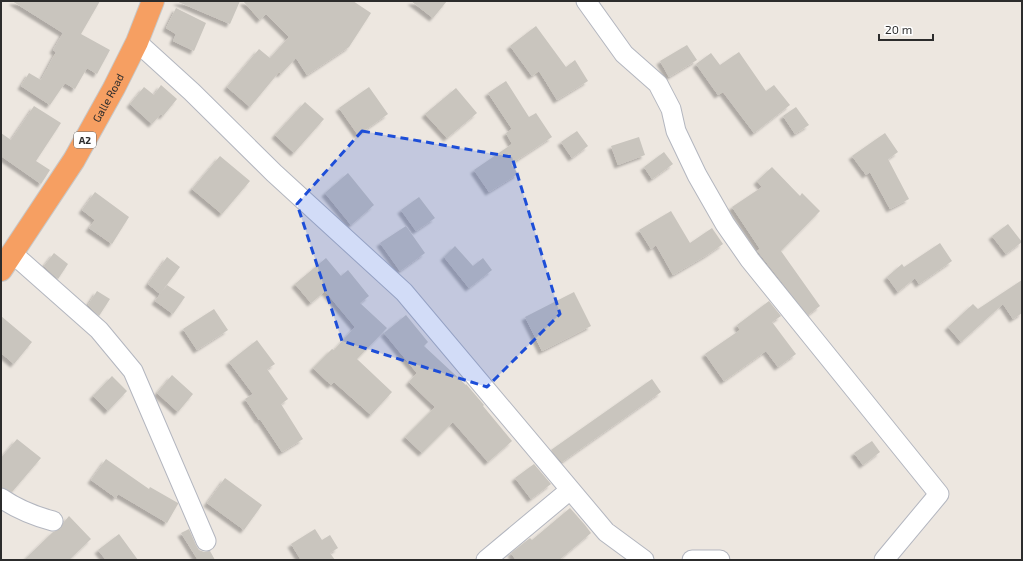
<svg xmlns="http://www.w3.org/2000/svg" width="1023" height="561" font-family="'Exo 2',sans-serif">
	<defs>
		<filter id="shadow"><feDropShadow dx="-3.5" dy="3.5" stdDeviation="1" flood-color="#0004"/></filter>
	</defs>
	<rect width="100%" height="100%" fill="#ede7e0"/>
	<!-- building -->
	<path fill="#c9c5be" filter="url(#shadow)" d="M12 1H100L81 34 110 50 97 74 87 68 75 89 65 83 50 105 21 86 29 73 41 80 56 52 53 50 63 33Z
		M176 1H240L230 24Z
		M243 1H353L371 13 349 47 307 75 296 58 281 74 279 72 250 107 227 87 259 49 270 58 289 37 266 14 260 20Z
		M411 1H447L433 18Z
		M176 8 206 23 194 51 173 41 176 34 166 28Z
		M536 26 566 67 575 60 588 81 557 100 539 71 532 76 510 46Z
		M687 45 697 60 669 77 660 61Z
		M739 52 766 91 774 85 790 105 754 133 723 92 718 95 696 64 711 53 720 65Z
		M506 81 529 117 536 113 552 137 511 164 518 174 489 192 474 170 512 144 506 133 512 129 488 93Z
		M161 85 177 99 163 116 161 114 152 124 130 104 144 87 154 95Z
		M369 87 388 114 358 135 339 108Z
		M456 88 477 113 447 138 425 114Z
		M305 102 324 119 294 153 275 135Z
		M34 106 61 123 36 161 50 170 41 184 1 156V133L11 140Z
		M796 107 809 125 795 134 783 116Z
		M577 131 588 146 572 158 561 142Z
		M885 133 898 152 888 159 909 199 890 209 870 172 866 175 852 156Z
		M639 137 645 155 618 165 611 146Z
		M664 152 673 164 652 179 644 167Z
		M220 156 250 181 222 214 192 189Z
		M772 167 800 196 802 193 820 211 781 251 820 306 808 315 759 253 757 251 760 249 732 207 762 187 757 181Z
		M348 173 374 205 351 225 325 193Z
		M95 192 129 217 112 244 89 228 95 220 82 210Z
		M419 197 435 218 416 231 401 210Z
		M671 211 690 243 712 228 723 244 707 255 673 275 656 245 651 249 639 230Z
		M1008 224 1022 242 1006 254 992 236Z
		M406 226 425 253 400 271 380 243Z
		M940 243 952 261 919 284 915 278 898 292 887 277 902 264 904 267Z
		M455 246 473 266 483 258 492 270 469 288 444 257Z
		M54 253 68 264 58 279 44 266Z
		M167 257 180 267 160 294 148 284Z
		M326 258 341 276 348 270 369 296 360 303 387 328 357 359 392 392 371 415 334 382 331 385 313 368 332 349 334 350 355 327 325 291 311 303 295 284Z
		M1022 280V313L1013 319 1003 304 961 342 948 327 973 304 978 309Z
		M167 285 185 297 173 314 155 301Z
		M97 291 110 299 99 316 88 305Z
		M574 292 591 326 542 351 525 317Z
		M769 301 781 316 772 322 796 354 778 367 766 351 724 381 705 354 740 330 737 325Z
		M214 309 228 330 197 350 183 329Z
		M406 315 428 342 424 346 466 385V384L484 405 483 406 512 441 488 462 453 422 422 453 405 437 435 407 409 382 417 373 384 333Z
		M1 316 32 342 14 364 1 353Z
		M257 340 275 364 267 369 288 399 281 404 303 439 282 452 260 419 259 420 245 399 253 394 229 362Z
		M172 375 193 394 178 412 157 393Z
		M112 376 127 391 108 411 93 396Z
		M652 379 661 392 562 462 551 450Z
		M17 439 41 458 12 492 1 487V458Z
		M872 441 880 452 863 465 854 453Z
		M106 459 149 489 150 487 178 503V504L167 523 118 494 116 498 91 480Z
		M534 464 551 484 531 499 515 478Z
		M225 478 262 505 244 530 207 503Z
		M570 508 585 525 591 533 559 560H516L511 553 530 538 532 540Z
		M69 516 91 539 69 560H24L53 532 60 529 64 522Z
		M189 529 196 545 199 550 204 552 210 551 215 560H198L181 533Z
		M315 529 322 540 330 535 338 548 330 553 335 560H301L291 544Z
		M119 534 138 560H106L98 550Z"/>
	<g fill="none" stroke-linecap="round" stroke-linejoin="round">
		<!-- minor casing -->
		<g stroke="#b3b6bf" stroke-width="21">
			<path id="minor" d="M586 1 624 54 658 84 671 109 676 131 697 175 725 224 750 260 939 494 884 560
				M137 42 192 92 274 173 404 292 606 532 644 560
				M12 253 99 330 133 371 206 541
				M1 498C17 509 34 516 53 521
				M486 560 570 490
				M692 560H720"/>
		</g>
		<!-- highway casing -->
		<g stroke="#c8c8c8" stroke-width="24">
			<g id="highway">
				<path id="s1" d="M1 270 74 160 114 88 137 42 153 1"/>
			</g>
		</g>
		<!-- minor -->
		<use href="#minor" stroke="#fff" stroke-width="19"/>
		<!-- highway -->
		<use href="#highway" stroke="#f69f62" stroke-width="22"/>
	</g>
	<!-- marked area -->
	<path fill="#1d4ed8" fill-opacity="0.2" stroke="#1d4ed8" stroke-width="3" stroke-dasharray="8 5" stroke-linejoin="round" d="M362 131 512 157 560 314 487 387 342 341 297 204Z"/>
	<g text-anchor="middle" stroke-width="3.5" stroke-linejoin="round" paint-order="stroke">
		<!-- shield labels -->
		<rect fill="#fff" stroke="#6b6b6b" stroke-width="1" x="74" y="132" width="22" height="16" rx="3"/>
		<g font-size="10" font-weight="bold" fill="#2c2c2c">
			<text x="85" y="144">A2</text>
		</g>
		<!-- street labels -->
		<g font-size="11" fill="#2c2c2c" stroke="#fff">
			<text dy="4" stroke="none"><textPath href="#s1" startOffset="203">Galle Road</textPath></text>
		</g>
	</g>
	<!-- border -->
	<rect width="1023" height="561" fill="none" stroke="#2c2c2c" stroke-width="4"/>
	<!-- scale -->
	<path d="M879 34v6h54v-6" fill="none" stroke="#2c2c2c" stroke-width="2"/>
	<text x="885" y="34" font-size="12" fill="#2c2c2c" stroke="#ffffff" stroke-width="3" paint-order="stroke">20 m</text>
</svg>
